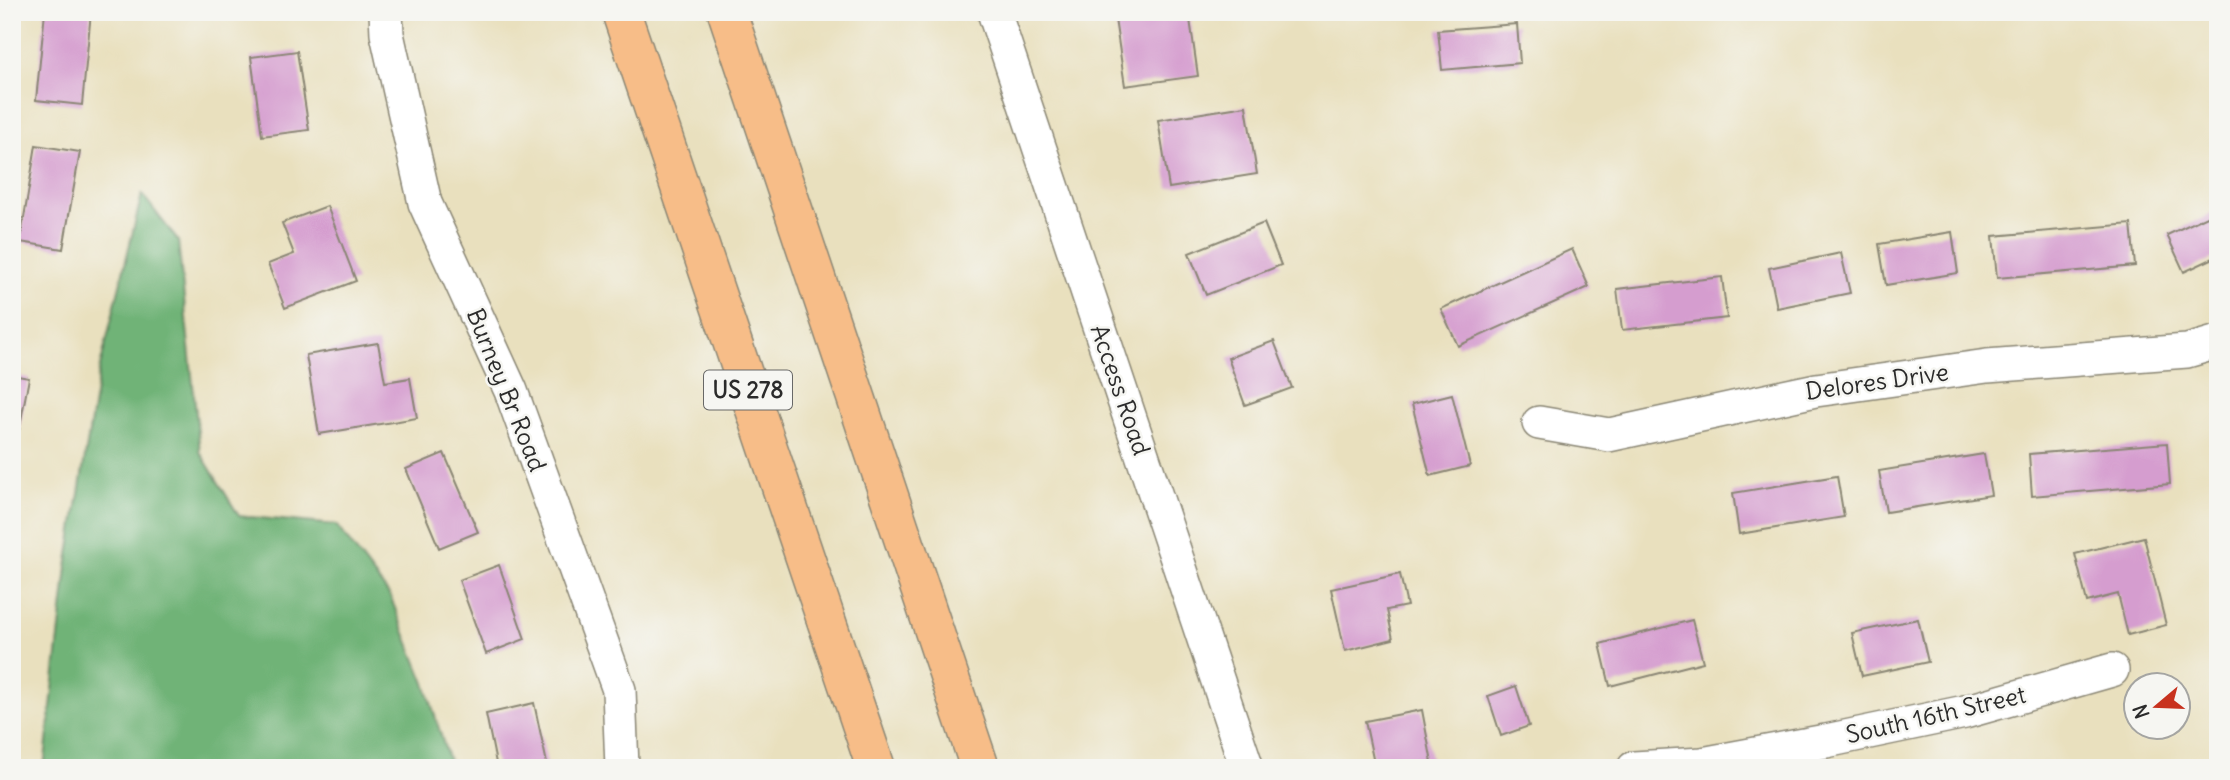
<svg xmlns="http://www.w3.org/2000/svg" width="2230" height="780" font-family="Delius,sans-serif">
	<rect width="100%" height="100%" fill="#f6f6f2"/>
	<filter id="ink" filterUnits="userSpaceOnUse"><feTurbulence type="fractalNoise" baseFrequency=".0143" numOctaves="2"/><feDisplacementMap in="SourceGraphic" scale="14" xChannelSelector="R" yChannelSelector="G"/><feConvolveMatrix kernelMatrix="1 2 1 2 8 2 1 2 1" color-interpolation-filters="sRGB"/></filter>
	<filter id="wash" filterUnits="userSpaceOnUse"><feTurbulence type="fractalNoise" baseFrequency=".00686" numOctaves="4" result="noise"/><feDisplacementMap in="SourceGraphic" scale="28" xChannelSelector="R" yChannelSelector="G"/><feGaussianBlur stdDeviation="1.57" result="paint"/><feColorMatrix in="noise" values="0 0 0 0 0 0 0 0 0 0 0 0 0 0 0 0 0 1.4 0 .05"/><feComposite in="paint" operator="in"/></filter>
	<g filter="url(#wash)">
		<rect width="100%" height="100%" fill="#e9e0be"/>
		<!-- forest -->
		<path fill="#6fb377" stroke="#4d6f51" stroke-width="2" d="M142 194 178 241 200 452 239 516 336 525 390 596 425 683 451 768H44L67 567 99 371Z"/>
		<g id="blocks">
			<!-- building -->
			<path fill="#d59dcf" d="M45 12H91L82 105 36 100Z
				M1137 12H1189L1198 76 1125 86 1115 19 1137 17Z
				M1517 24 1520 63 1442 70 1438 30Z
				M297 51 309 130 262 136 251 57Z
				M1246 106 1257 174 1169 188 1158 120Z
				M36 145 80 152 63 249 20 242Z
				M327 206 356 281 285 308 268 264 294 254 282 223Z
				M2218 211V256L2184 272 2167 235Z
				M1264 223 1281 265 1206 295 1189 253Z
				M2131 224 2135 266 1997 278 1993 236Z
				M1952 232 1958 273 1886 285 1879 244Z
				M1572 249 1589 287 1458 346 1441 309Z
				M1841 253 1850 293 1777 308 1769 268Z
				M1722 277 1727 318 1622 330 1617 289Z
				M1274 341 1292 388 1245 405 1228 358Z
				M378 343 385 382 410 378 417 418 319 434 306 355Z
				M12 375 29 378 18 436 12 435Z
				M1452 394 1470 466 1430 476 1412 404Z
				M2167 443 2170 484 2032 496 2029 454Z
				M444 453 478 532 439 548 406 469Z
				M1984 454 1991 495 1886 512 1879 471Z
				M1837 476 1844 517 1739 534 1733 493Z
				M2144 537 2166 625 2128 635 2118 594 2087 602 2075 554Z
				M499 565 525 639 486 654 459 580Z
				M1400 574 1407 606 1387 610 1393 639 1345 651 1331 589Z
				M1918 619 1928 662 1862 676 1852 633Z
				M1692 620 1703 662 1610 686 1600 644Z
				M1516 686 1529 726 1501 736 1488 696Z
				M534 703 548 768H497L486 714Z
				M1422 710 1433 768H1375L1365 721Z"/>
		</g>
	</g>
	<g filter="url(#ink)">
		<use href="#blocks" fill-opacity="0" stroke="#8a8674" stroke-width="2"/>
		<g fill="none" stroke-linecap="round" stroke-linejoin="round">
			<!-- street casing -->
			<g stroke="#8a8674" stroke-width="36">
				<path id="street" d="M386 12 387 34 425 203 511 391 619 690 622 768
					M994 12 1247 768
					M1539 423 1609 435 1816 390 1987 366 2187 351 2218 342
					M1634 768 1702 764 1826 741 1965 712 2112 670"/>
			</g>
			<!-- highway casing -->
			<g stroke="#8a8674" stroke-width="41">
				<path id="highway" d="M621 12 876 768
					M727 12 980 768"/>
			</g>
			<!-- street -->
			<use href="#street" stroke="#fff" stroke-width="33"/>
			<!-- highway -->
			<use href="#highway" stroke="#f7bd88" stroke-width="38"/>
		</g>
	</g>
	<g text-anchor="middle" stroke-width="5" stroke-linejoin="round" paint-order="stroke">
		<!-- shield labels -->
		<rect fill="#f6f6f2" stroke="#686867" stroke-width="2" x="704" y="370.5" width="88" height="39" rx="5"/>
		<g font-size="23" font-weight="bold" fill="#2b2b2b">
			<text x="748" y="398">US 278</text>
		</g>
		<!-- street labels -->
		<g font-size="24" fill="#2b2b2b" stroke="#f6f6f2">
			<text transform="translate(1877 382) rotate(-8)" y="8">Delores Drive</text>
			<text transform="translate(506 390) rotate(68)" y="8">Burney Br Road</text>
			<text transform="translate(1120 390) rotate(71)" y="8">Access Road</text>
			<text transform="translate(1936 715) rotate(-13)" y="8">South 16th Street</text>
		</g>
	</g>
	<!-- margin -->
	<rect width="2230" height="780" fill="none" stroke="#f6f6f2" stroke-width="42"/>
	<!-- north arrow -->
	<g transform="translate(2157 706) rotate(251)"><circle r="33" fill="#f6f6f2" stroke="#a5a5a2" stroke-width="2"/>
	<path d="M0-5L12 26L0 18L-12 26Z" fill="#c8321e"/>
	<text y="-10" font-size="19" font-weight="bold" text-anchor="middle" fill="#2b2b2b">N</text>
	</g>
</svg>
